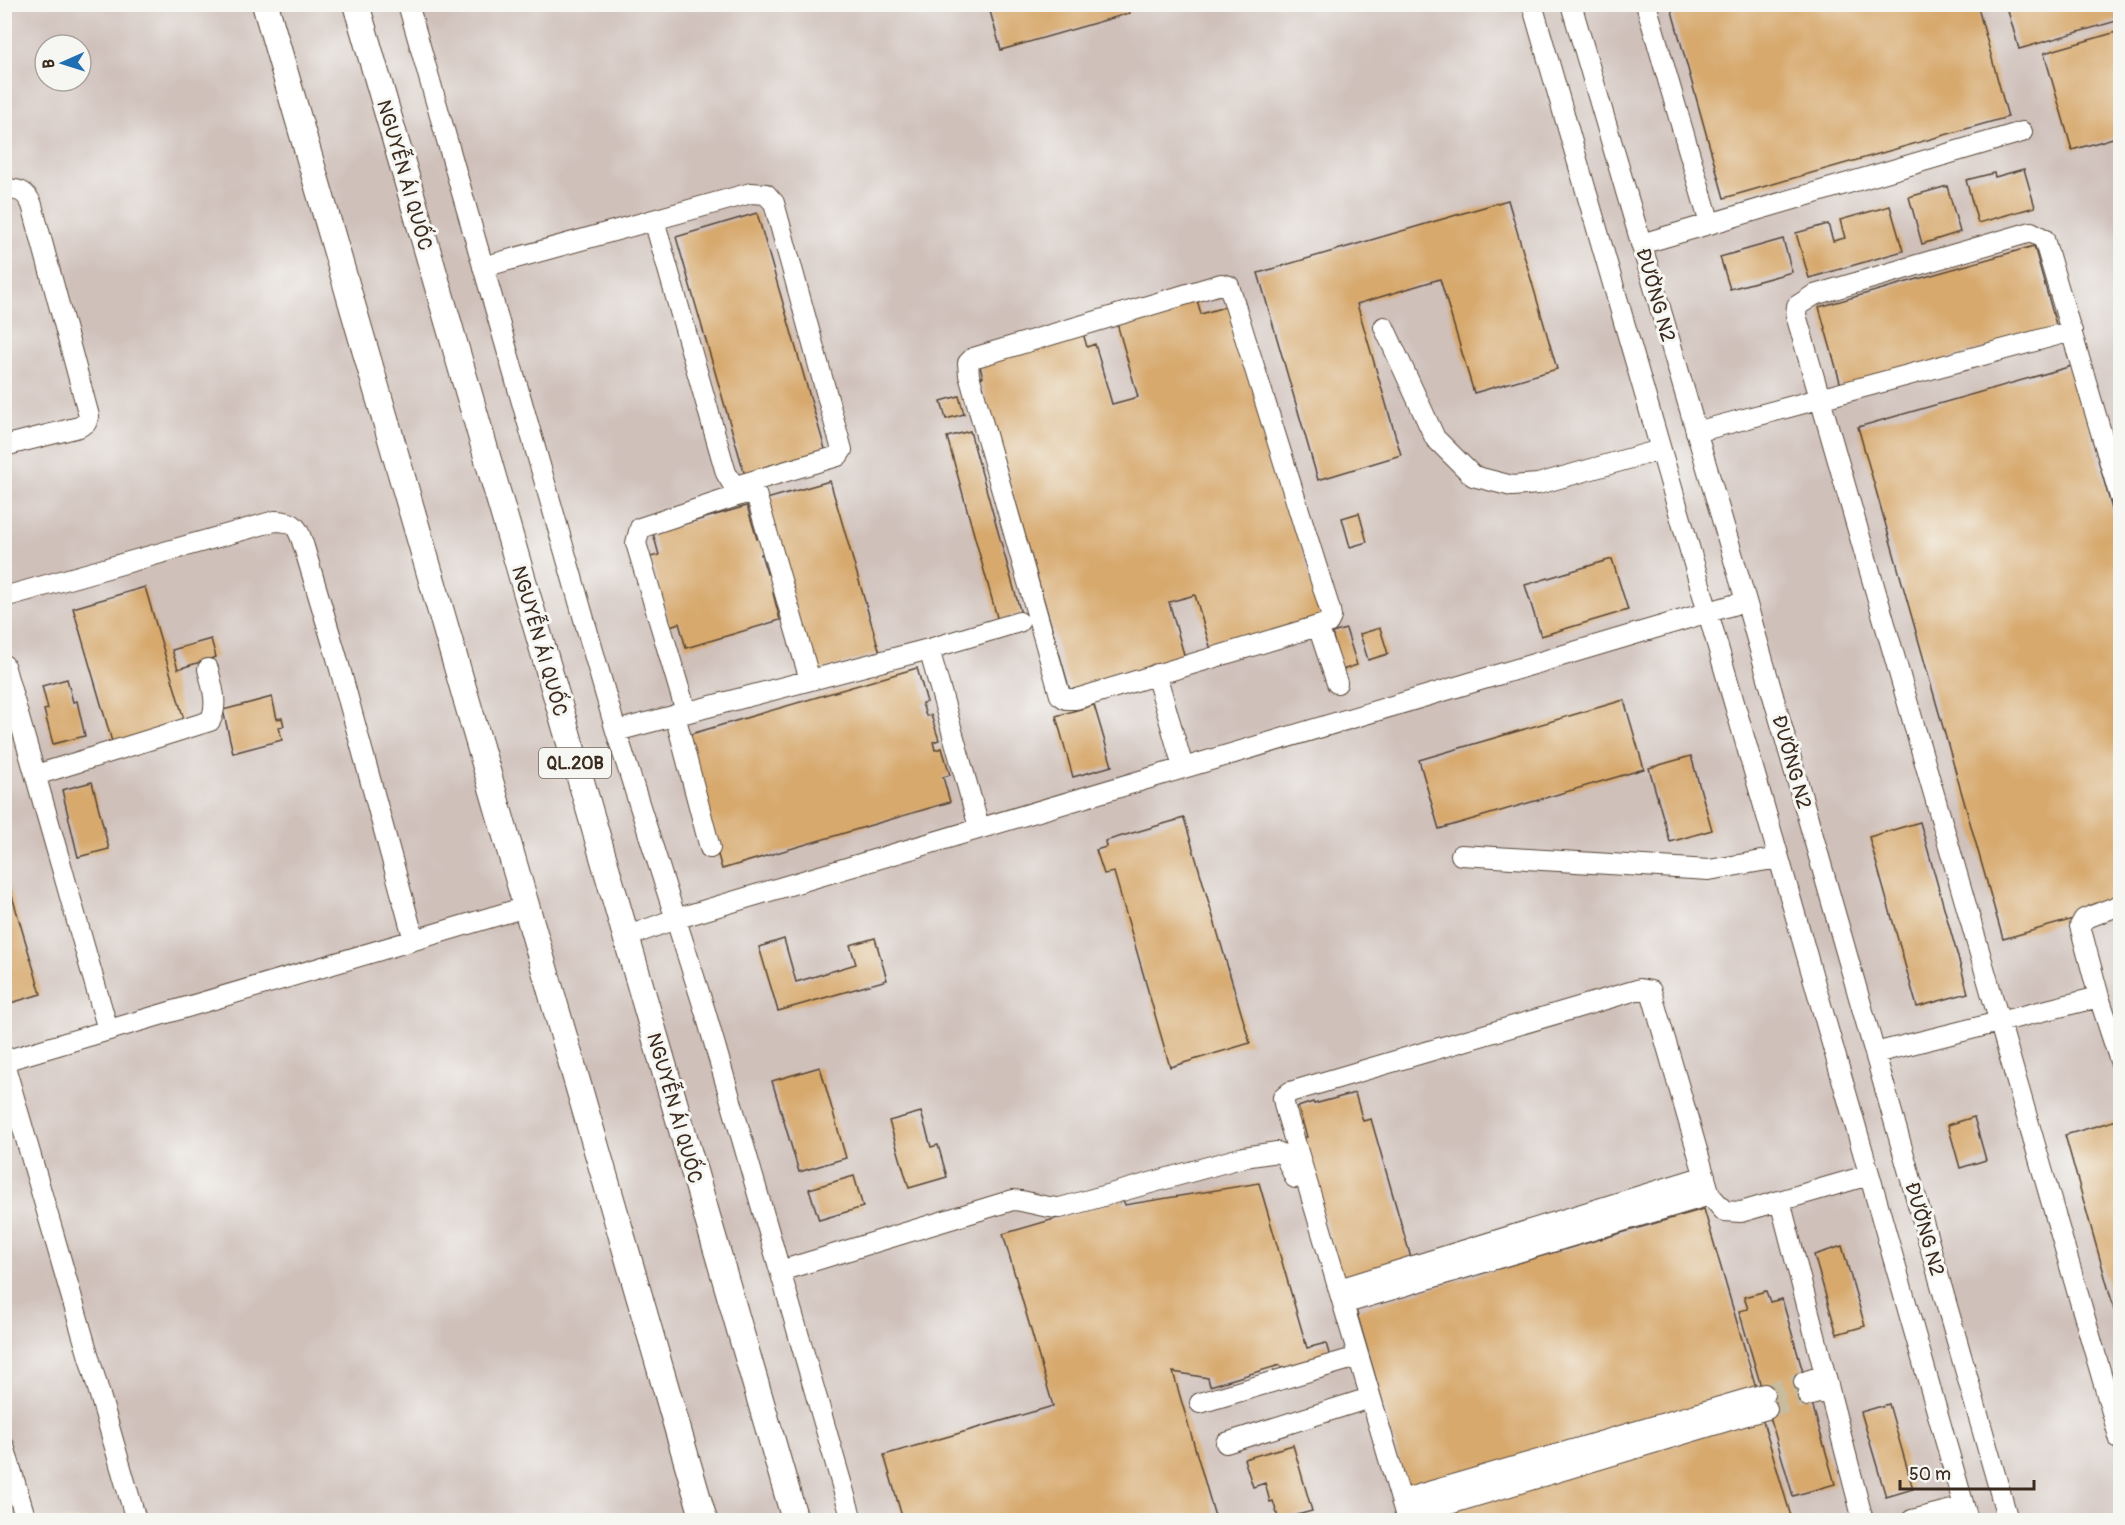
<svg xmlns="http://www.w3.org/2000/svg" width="2125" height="1525" font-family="Pangolin,sans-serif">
	<rect width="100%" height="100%" fill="#f6f6f2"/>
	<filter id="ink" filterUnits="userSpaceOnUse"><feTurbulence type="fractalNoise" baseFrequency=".0167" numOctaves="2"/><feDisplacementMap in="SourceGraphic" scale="12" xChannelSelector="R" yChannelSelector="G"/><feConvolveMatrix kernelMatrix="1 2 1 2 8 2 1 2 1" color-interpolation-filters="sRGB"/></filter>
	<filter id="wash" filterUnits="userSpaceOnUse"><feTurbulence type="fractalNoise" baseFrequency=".008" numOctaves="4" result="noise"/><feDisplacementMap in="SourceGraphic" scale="24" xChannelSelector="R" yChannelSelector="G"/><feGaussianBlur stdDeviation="1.35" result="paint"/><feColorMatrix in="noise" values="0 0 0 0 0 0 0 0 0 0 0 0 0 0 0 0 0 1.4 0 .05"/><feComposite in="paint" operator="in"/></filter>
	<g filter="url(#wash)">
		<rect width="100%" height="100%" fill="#eddfbd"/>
		<!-- industrial -->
		<path fill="#cfc0ba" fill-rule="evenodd" d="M5 5H2120V1520H5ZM45 45H81V81H45Z"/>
		<g id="blocks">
			<!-- building -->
			<path fill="#d7a96d" d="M988 4H1127L1130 13 1001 50Z
				M1670 4H1977L2008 117 1724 198Z
				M2006 4H2120V20L2019 49Z
				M2120 31V136L2072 150 2044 53Z
				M2024 169 2035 207 1978 223 1966 180 1994 173 1995 177Z
				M1947 186 1960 232 1922 244 1909 197Z
				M1508 200 1557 369 1474 393 1440 279 1357 304 1401 455 1318 480 1258 273Z
				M1890 206 1903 251 1809 278 1796 233 1828 224 1833 241 1845 238 1840 220Z
				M757 213 827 456 746 479 676 237Z
				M1783 239 1792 272 1730 289 1720 257Z
				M2034 246 2057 328 1842 389 1819 307Z
				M1196 296 1201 314 1231 305 1322 618 1211 650 1195 595 1169 602 1185 658 1070 691 980 378 983 377 979 363 1083 333 1087 347 1095 344 1112 404 1138 397 1116 320Z
				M2072 366 2120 538V901L2112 908 2003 939 1858 427Z
				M959 396 964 414 946 419 941 401Z
				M970 431 1021 614 998 621 947 437Z
				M830 481 880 653 813 673 763 500Z
				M747 506 757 539 762 537 766 553 761 554 767 574 771 572 777 592 773 593 780 620 686 648 679 623 670 626 650 557 659 555 653 533Z
				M1359 513 1367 542 1350 547 1342 518Z
				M1612 559 1628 610 1541 636 1525 585Z
				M145 587 185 723 113 745 73 608Z
				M1380 628 1388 654 1368 660 1360 634Z
				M1346 629 1357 665 1342 670 1332 633Z
				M211 639 216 657 178 669 172 650Z
				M917 668 927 702 922 703 926 716 931 715 939 740 933 742 935 750 942 748 950 775 943 777 950 802 722 869 684 736Z
				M67 679 73 702 77 701 85 736 53 744 44 710 48 709 42 686Z
				M272 697 277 719 282 718 284 726 279 727 282 740 233 753 223 710Z
				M1624 700 1644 769 1439 829 1419 760Z
				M1094 705 1112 766 1073 777 1056 716Z
				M1691 756 1712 830 1670 842 1649 768Z
				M92 782 109 849 78 857 62 790Z
				M1184 818 1250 1043 1170 1067 1114 872 1104 874 1096 850 1106 847 1105 841Z
				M1920 822 1968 993 1917 1007 1869 837Z
				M4 869 41 994 4 1005Z
				M875 938 887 980 778 1011 759 947 784 939 796 982 856 964 850 945Z
				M820 1067 846 1158 799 1172 772 1081Z
				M1355 1093 1363 1121 1371 1119 1413 1265 1344 1285 1301 1139 1307 1137 1298 1107 1313 1102 1314 1104Z
				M921 1112 931 1147 938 1145 947 1177 909 1188 889 1121Z
				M1974 1117 1986 1160 1960 1168 1948 1125Z
				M2120 1119V1330L2065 1135Z
				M854 1176 863 1207 819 1220 809 1189Z
				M1259 1183 1307 1348 1326 1343 1331 1361 1283 1375 1280 1365 1210 1386 1208 1378 1173 1372 1216 1520H903L884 1455 1053 1406 1003 1234 1123 1199 1125 1205Z
				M1704 1209 1757 1391 1409 1493 1356 1310Z
				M1842 1246 1865 1326 1837 1334 1814 1255Z
				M1766 1291 1770 1302 1782 1299 1835 1484 1793 1496 1739 1311 1748 1309 1744 1297Z
				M1889 1404 1913 1489 1886 1497 1861 1412Z
				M1762 1418 1792 1520H1421Z
				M1293 1445 1312 1511 1279 1520 1273 1501 1270 1502 1265 1483 1253 1487 1244 1459Z"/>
		</g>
	</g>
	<g filter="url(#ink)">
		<use href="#blocks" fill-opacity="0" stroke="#564536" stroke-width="1.5"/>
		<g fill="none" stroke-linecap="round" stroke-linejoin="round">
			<!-- minor-tunnel -->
			<path stroke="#c9bb9d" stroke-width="20" stroke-dasharray="20 10" stroke-linecap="butt" d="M1764 1394 1804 1382
				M1767 1409 1808 1396"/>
			<!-- minor casing -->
			<g stroke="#564536" stroke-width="22">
				<path id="minor" d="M408 4 616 731 705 1011 852 1520
					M1532 4 1779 858 1968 1520
					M1571 4 1746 601 2008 1520
					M1646 4 1710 224
					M4 189C19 189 26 191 32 205L89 416 86 423 79 427 4 446
					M1641 244 2022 132
					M483 267 751 193 766 194 774 203 842 450 838 456 739 485 732 483 726 473 654 220
					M1384 327 1435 438 1473 476 1512 486 1538 484 1660 450
					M1696 432 2072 331
					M2120 497 2044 239 2031 232 1814 295 1797 306 1796 315 2120 1440
					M4 597 275 521C297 521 298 529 304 547L337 658 414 940
					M1318 626 1328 623 1331 617 1330 610 1229 286 1221 284 973 358 968 363 969 375 1060 695 1066 699H1076L1318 626 1337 683
					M929 649 979 827
					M4 665 108 1030
					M1156 674 1183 767
					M686 712 636 543 640 528 743 494H756L810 680
					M675 715 710 848
					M616 731 929 649 1019 622
					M36 775 210 721C219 705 212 686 208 669
					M1461 855 1709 870 1779 858
					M2120 905 2084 919 2080 926 2099 997 2120 1061
					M626 937 675 919 1746 601
					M1875 1053 2099 997
					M4 1061 526 907
					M4 1063 136 1520
					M1780 1201 1863 1520
					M780 1271 1013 1200C1029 1201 1043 1208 1060 1208L1244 1157 1277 1152 1285 1156 1295 1178
					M1339 1289 1705 1176
					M1343 1304 1710 1195
					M1804 1382 1825 1375
					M1808 1396 1829 1390
					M1200 1403 1347 1360
					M1226 1443 1360 1401
					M4 1446 26 1520
					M1401 1500 1764 1394
					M1406 1517 1767 1409
					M1407 1520 1285 1108 1283 1098 1290 1092 1640 989 1651 991 1710 1195 1724 1211 1741 1212 1869 1175
					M1912 1520 1964 1507"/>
			</g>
			<!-- major casing -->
			<g stroke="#564536" stroke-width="28">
				<path id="major" d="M265 4 704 1520
					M356 4 795 1520"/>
			</g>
			<!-- minor -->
			<use href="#minor" stroke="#fff" stroke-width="20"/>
			<!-- major -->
			<use href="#major" stroke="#fff" stroke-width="26"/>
		</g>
	</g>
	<g text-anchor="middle" stroke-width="6" stroke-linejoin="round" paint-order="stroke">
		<!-- shield labels -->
		<rect fill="#f6f6f2" stroke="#73675e" stroke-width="1.5" x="539" y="748" width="72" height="30" rx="4.5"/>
		<g font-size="18" font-weight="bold" fill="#3b2a1e">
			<text x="575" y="769">QL.20B</text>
		</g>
		<!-- street labels -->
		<g font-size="20" fill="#3b2a1e" stroke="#f6f6f2">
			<text transform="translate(405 175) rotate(74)" y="7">NGUYỄN ÁI QUỐC</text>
			<text transform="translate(1656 295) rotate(74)" y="7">ĐƯỜNG N2</text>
			<text transform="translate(540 641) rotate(74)" y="7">NGUYỄN ÁI QUỐC</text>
			<text transform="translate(1792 762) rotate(74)" y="7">ĐƯỜNG N2</text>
			<text transform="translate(675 1108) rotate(74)" y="7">NGUYỄN ÁI QUỐC</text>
			<text transform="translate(1925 1229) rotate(74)" y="7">ĐƯỜNG N2</text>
		</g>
	</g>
	<!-- margin -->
	<rect width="2125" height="1525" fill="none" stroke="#f6f6f2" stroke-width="24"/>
	<!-- north arrow -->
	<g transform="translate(63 63) rotate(267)"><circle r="28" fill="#f6f6f2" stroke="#aba49d" stroke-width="1.5"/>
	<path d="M0-4.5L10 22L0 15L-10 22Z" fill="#1f6fb2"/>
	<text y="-9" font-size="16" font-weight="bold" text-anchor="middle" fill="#3b2a1e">B</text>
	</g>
	<!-- scale -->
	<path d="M1900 1480v9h134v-9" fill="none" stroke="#3b2a1e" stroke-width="3"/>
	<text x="1909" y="1480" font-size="18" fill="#3b2a1e" stroke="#f6f6f2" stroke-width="4.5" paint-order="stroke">50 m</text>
</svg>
